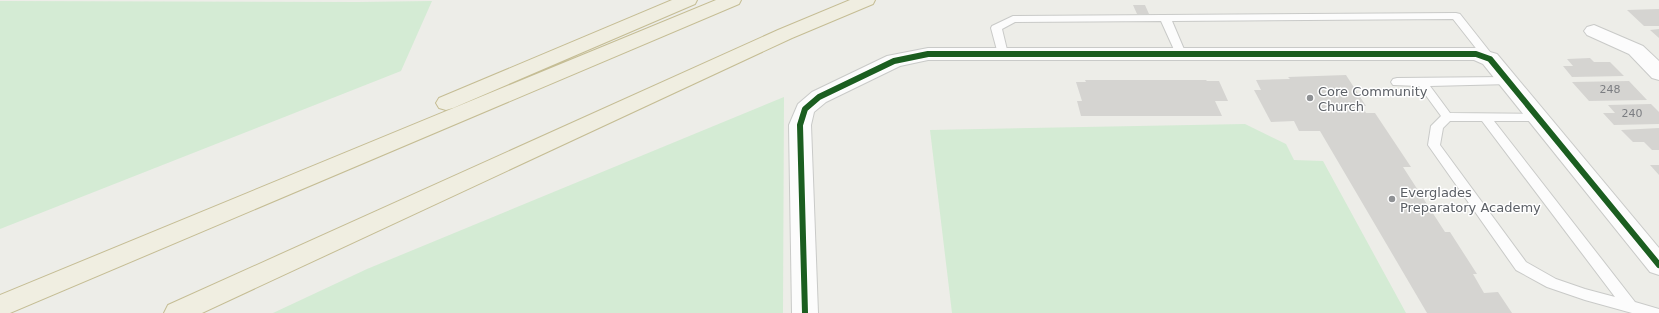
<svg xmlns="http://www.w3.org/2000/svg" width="1659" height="313" font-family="'DejaVu Sans',sans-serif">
	<rect width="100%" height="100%" fill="#edede8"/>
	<!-- green -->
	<path fill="#d4ebd4" d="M0 1 358 2 432 1 401 71 0 229Z
		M784 97 783 313H273L367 269Z
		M1245 124 1286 144 1294 160 1323 161 1406 313H952L930 130Z"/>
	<!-- building -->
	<path fill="#d5d4d1" d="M1133 5H1145L1149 14H1137Z
		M1659 9V26H1644L1627 10Z
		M1659 29V38L1650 30Z
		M1590 58 1594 62H1610L1624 76 1572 77 1563 66H1573L1567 59Z
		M1346 75 1366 106H1362L1366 113H1375L1411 167H1403L1445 232H1450L1477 274H1473L1484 293 1498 292 1512 313H1427L1320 131H1299L1294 121 1271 122 1254 90H1261L1256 80 1290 79 1288 77Z
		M1085 80H1206L1207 81H1219L1228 101H1215L1222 116H1081L1077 101H1082L1076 82H1086Z
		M1629 81 1647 100 1589 101 1572 82Z
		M1651 104 1659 112V124L1614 125 1603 113H1615L1608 105Z
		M1659 128V150H1652L1644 142H1633L1621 130Z
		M1650 165H1659V175Z"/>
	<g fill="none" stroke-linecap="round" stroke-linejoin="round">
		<!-- service casing -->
		<g stroke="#c9cac8" stroke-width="2">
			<path id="service" d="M1456 13 1460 14 1494 57 1495 59 1494 61H1486L1453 19 1172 21 1186 54 1181 57 1176 54 1161 21 1015 22 1002 29 1008 54 1003 57 998 54 991 28 992 26 1013 16Z
				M1506 77 1510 78 1512 81 1510 84 1430 86 1450 113 1540 114 1542 117 1540 120 1536 121H1494L1635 302 1659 309V313H1632L1585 300 1547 287 1516 270 1428 145 1431 126 1441 116 1419 86 1393 85 1391 82 1393 79 1397 78ZM1450 121H1482L1615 297 1585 289 1556 279 1526 262 1440 145 1443 128Z"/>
		</g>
		<!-- minor casing -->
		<g stroke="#c9cac8" stroke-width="2">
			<path id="minor" d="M1594 25 1643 46 1659 61V80L1652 78 1629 54 1587 35 1584 31 1587 27Z
				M928 48H1476L1497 54 1659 248V275L1650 272 1483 64 1474 60H928L900 66 826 102 814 112 811 125 818 313H792L789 125 798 104 812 92 887 56Z"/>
		</g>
		<!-- motorway casing -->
		<g stroke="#c5bd94" stroke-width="2">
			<path id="motorway" d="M672 0H697L695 4 453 108 446 110 439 108 436 103 439 98Z
				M716 0H741L739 4 10 313H0V295Z
				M850 0H875L873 4 792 38 202 313H164L168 305 778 30Z"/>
		</g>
		<!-- service -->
		<use href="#service" fill="#fcfcfc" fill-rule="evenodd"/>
		<!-- minor -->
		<use href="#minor" fill="#fcfcfc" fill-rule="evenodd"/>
		<!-- motorway -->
		<use href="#motorway" fill="#f0eee1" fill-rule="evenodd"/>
		<!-- cycleway casing -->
		<g stroke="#fff" stroke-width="8">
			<path id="cycleway" d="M805 313 800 125 805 109 819 97 894 61 928 54H1476L1490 59 1659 265"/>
		</g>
		<!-- cycleway -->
		<use href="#cycleway" stroke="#1b5e20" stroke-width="6"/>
	</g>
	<!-- markers -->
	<g fill="#8f9194" stroke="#fff" stroke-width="1.5">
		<circle cx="1310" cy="98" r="4"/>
		<circle cx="1392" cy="199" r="4"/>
	</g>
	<g text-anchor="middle" stroke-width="3" stroke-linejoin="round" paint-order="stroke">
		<!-- number labels -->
		<g font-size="11" fill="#7c7e82">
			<text x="1610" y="93">248</text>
			<text x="1632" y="117">240</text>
		</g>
		<!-- poi labels -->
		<g font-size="13" fill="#5c6066" stroke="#fff" text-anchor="start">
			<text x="1318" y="96">Core Community<tspan x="1318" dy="15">Church</tspan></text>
			<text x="1400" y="197">Everglades<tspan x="1400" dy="15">Preparatory Academy</tspan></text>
		</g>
	</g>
</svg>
